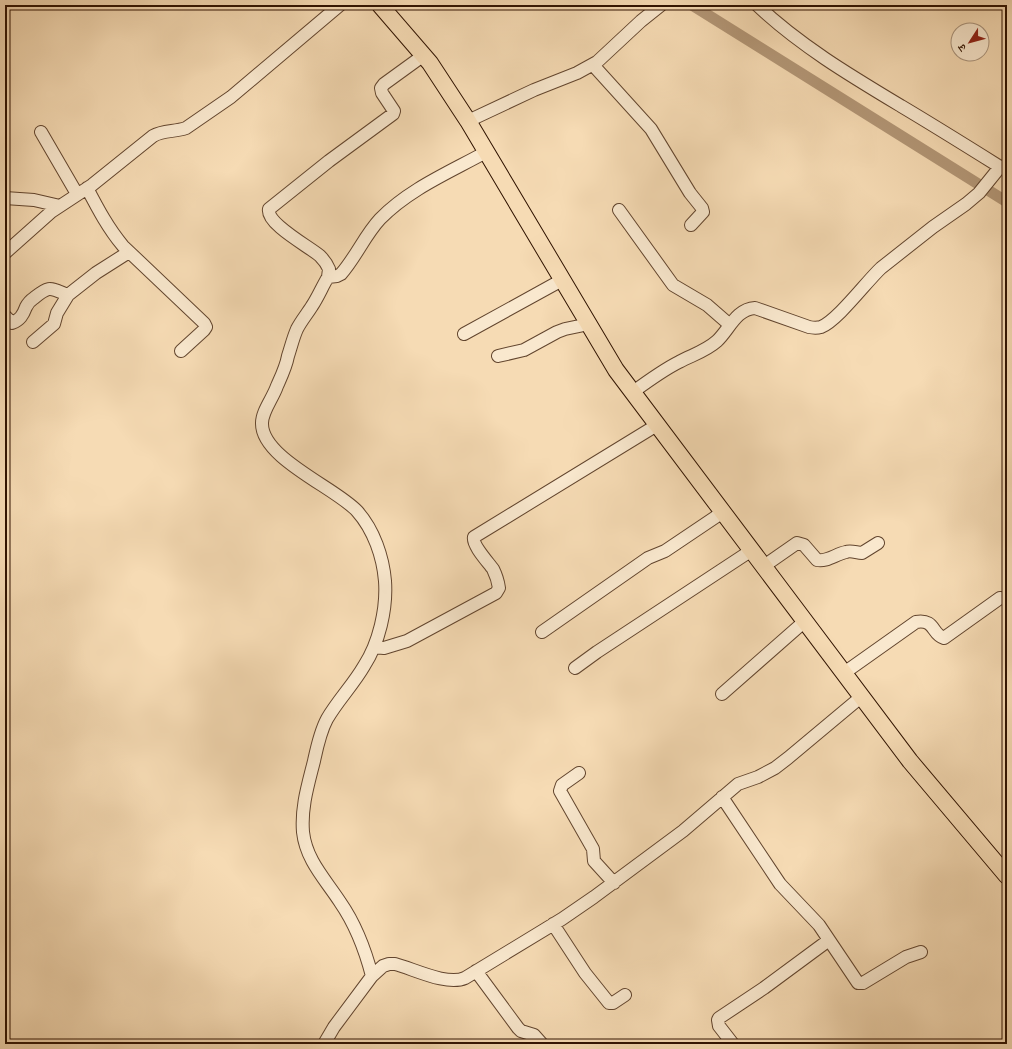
<svg xmlns="http://www.w3.org/2000/svg" width="1012" height="1049" font-family="'IM FELL Great Primer','Noto Serif Devanagari',serif">
	<rect width="100%" height="100%" fill="#f6dbb4"/>
	<filter id="stains"><feTurbulence type="fractalNoise" baseFrequency=".005" numOctaves="4"/><feColorMatrix values="0 0 0 0 .2 0 0 0 0 .09 0 0 0 0 .02 0 0 0 .5 -.17"/></filter>
	<radialGradient id="worn" r=".72"><stop offset=".6" stop-color="#630" stop-opacity="0"/><stop offset="1" stop-color="#630" stop-opacity=".3"/></radialGradient>
	<g fill="none" stroke-linecap="round" stroke-linejoin="round">
		<!-- canal -->
		<path stroke="#b39777" stroke-width="11" d="M692 5 1007 202"/>
		<!-- minor casing -->
		<g stroke="#62452e" stroke-width="14">
			<path id="minor" d="M757 5C799 45 851 76 901 106 933 125 965 145 997 165L1007 170
				M593 65 651 129 690 193 702 208 703 212 691 225
				M468 121 534 90 577 73 597 62 641 21 661 5
				M41 132 77 194
				M87 188C98 209 108 228 123 246L204 323 206 327 204 330 181 351
				M5 198 34 200 60 206
				M619 210 673 285 707 305 730 325
				M5 253 51 212 92 185 153 136C163 130 175 132 186 128L231 97 340 5
				M328 277 329 269C327 264 324 260 320 256 310 247 266 224 269 209L329 161 393 114 394 111 382 93 381 88 384 84 424 55
				M5 316 12 323C20 320 23 315 26 307 28 303 31 300 34 298 50 285 50 288 68 295L96 273 129 252
				M464 334 562 280
				M33 342 54 324 57 313 68 295
				M498 356 524 350 557 332 565 329 589 324
				M633 392C648 381 663 370 679 362 692 355 706 351 717 341 729 330 736 309 755 308L809 327C814 328 817 328 821 327 838 320 866 282 881 268L933 227 966 204 979 193 1000 167
				M764 566 797 543 804 545 817 560C827 562 836 554 846 552 851 550 857 553 862 553L878 543
				M542 632 648 558 665 551 723 512
				M374 647 384 648 407 641 496 593 499 588C498 581 496 575 493 569 488 562 472 545 474 537L657 425
				M575 668 597 652 752 550
				M844 673 916 622C936 619 931 634 944 638L1000 598
				M722 694 805 621
				M579 773 562 785 560 791 593 849 594 861 614 883
				M722 797 780 884 819 925 858 983H863L906 957 921 952
				M553 924 585 973 609 1003H613L625 995
				M476 971 518 1028 521 1031 534 1035 542 1044
				M372 976C365 949 356 925 340 902 325 879 306 860 303 832 301 807 308 785 314 761 317 747 320 732 327 719 338 700 353 685 364 666 379 643 387 609 385 581 383 557 374 530 357 511 336 488 261 458 262 423 262 411 273 398 277 386 281 377 286 367 288 356 291 347 293 338 297 329 301 321 307 314 312 306 318 297 322 287 328 277L337 276 341 274C356 257 365 235 380 219 409 189 450 172 486 152
				M324 1044 334 1027 372 976 383 966 389 964H395C414 969 447 986 465 978L562 919 594 897 683 831 738 784 758 777 775 768 788 758 861 697
				M733 1044 719 1026 718 1020 719 1018 764 988 829 940"/>
		</g>
		<!-- major casing -->
		<g stroke="#301301" stroke-width="18">
			<path id="major" d="M380 5 430 63 468 121 616 370 910 761 1007 876"/>
		</g>
		<!-- minor -->
		<use href="#minor" stroke="#f9e8ce" stroke-width="12"/>
		<!-- major -->
		<use href="#major" stroke="#f6dbb4" stroke-width="16"/>
	</g>
	<!-- margin -->
	<rect width="1012" height="1049" fill="none" stroke="#f6dbb4" stroke-width="20"/>
	<rect x="6" y="6" width="1000" height="1037" fill="none" stroke="#301301" stroke-width="2"/>
	<rect x="10" y="10" width="992" height="1029" fill="none" stroke="#301301"/>
	<!-- north arrow -->
	<g transform="translate(970 42) rotate(234)"><circle r="19" fill="#f9e8ce" stroke="#a9937c"/>
	<path d="M0-3L7 15L0 10L-7 15Z" fill="#8f2418"/>
	<text y="-6" font-size="11" font-weight="bold" text-anchor="middle" fill="#301301">उ</text>
	</g>
	<rect width="100%" height="100%" filter="url(#stains)"/>
	<rect width="100%" height="100%" fill="url(#worn)"/>
</svg>
